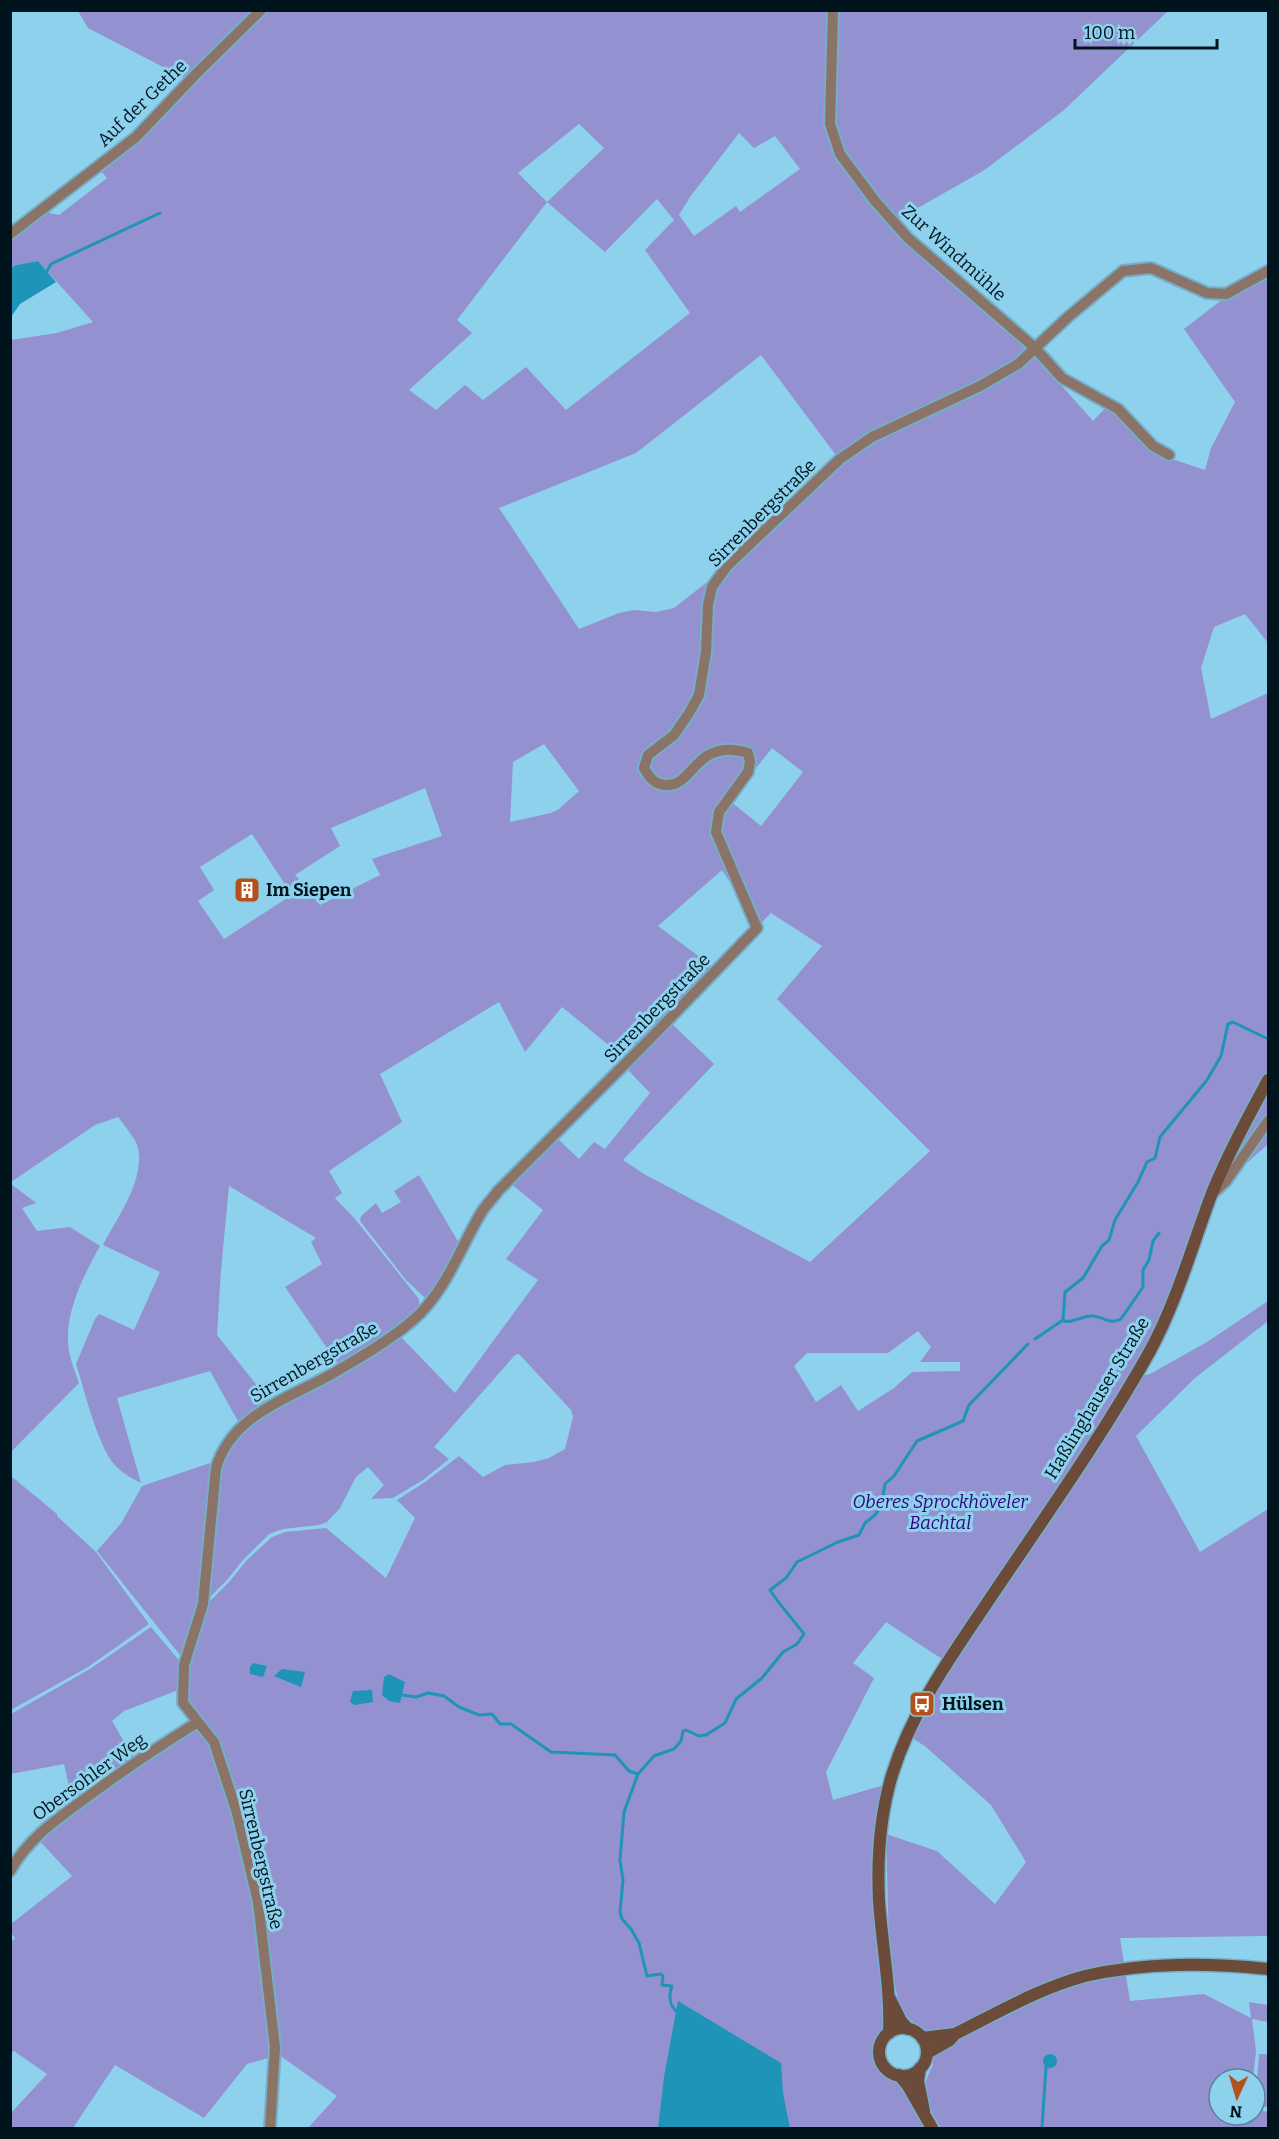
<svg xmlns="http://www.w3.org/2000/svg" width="1279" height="2139" font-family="Bitter,serif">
	<rect width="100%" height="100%" fill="#8ed1ed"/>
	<!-- green -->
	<path fill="#9491d0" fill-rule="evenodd" d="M830 10 837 36V11H1168L1064 110 983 171 893 222 1023 342 1093 421 1107 406 1116 410 1154 453 1205 470 1211 448 1235 402 1184 329 1228 295 1268 275V643L1245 614 1214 627 1201 668 1211 719 1268 693V1131L1267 1145 1248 1162 1226 1152 1138 1377 1150 1374 1207 1342 1268 1301V1321L1195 1378 1136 1436 1200 1552 1268 1509V1936L1120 1938 1130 2001 1204 1994 1251 2018 1249 2002 1268 2005V2022L1252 2019 1256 2051 1253 2079H1219V2115H1255V2109L1268 2112V2128H941C927 2103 918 2092 933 2065L924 2031 901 2012 894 1982 889 1948 886 1834 937 1851 995 1904 1026 1862 991 1805 926 1747 911 1737 951 1665 886 1622 853 1663 874 1678 826 1772 833 1800 884 1785 873 1838V1898L886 2022 874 2047 873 2056 875 2064 880 2073 898 2082 903 2088 925 2128H308L337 2096 279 2055 247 2064 204 2118 115 2065 73 2128H11V2113L47 2074 14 2051 11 2052 10 1943 15 1938 11 1933V1924L72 1876 37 1838 198 1723 216 1740 184 1701 186 1667 207 1604 230 1581 246 1561 272 1537 285 1532 326 1528 386 1578 415 1518 397 1500 425 1482 459 1456 483 1477 505 1465 534 1462 549 1458 565 1449 573 1417 571 1410 519 1354 515 1355 434 1447 449 1459 423 1480 393 1498 371 1499 384 1485 368 1467 356 1477 340 1508 327 1522 319 1525 283 1529 269 1534 243 1560 227 1580 206 1601 220 1465C243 1415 290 1404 334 1379 357 1366 378 1350 400 1336L455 1393 538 1280 506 1259 543 1210 510 1183 556 1137 579 1159 594 1142 605 1149 650 1093 626 1068 670 1022 714 1064 623 1160 644 1174 810 1262 930 1151 777 999 822 946 771 913 758 926 722 870 658 926 716 969 622 1056 562 1007 525 1052 499 1002 380 1074 402 1122 329 1171 342 1193 335 1198 355 1219 419 1299V1307L377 1340 338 1364 285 1287 322 1264 311 1242 316 1238 229 1186 221 1270 217 1335 270 1402 239 1423 210 1371 117 1398 141 1483C131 1478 122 1473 114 1464 98 1446 84 1389 76 1364L95 1319 99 1314 134 1330 160 1272 103 1245C118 1216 149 1175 136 1142 134 1138 123 1123 118 1117L95 1125 11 1182V340L57 333 93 322 38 261 16 265 11 268V238L44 212 59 215 107 178 99 169 267 11ZM579 124 604 148 547 202 605 252 657 199 674 220 645 250 690 313 566 410 526 367 483 400 465 385 436 410 409 390 472 333 457 320 547 202 518 173ZM739 133 754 148 775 136 800 169 740 212 736 206 694 236 679 215 690 197ZM761 355 841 462 729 567 715 592 711 606 707 591 711 579 674 608 656 612 634 610 619 613 579 629 499 508 636 453ZM544 744 579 791 559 809 551 813 510 822 513 762ZM772 748 803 772 761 826 730 801ZM425 788 442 836 372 859 380 875 320 905 295 875 340 846 331 828ZM252 834 292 895 224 939 198 901 214 890 200 867ZM918 1331 931 1347 920 1362H960V1371L912 1372 894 1388 858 1411 841 1385 816 1402 794 1366 807 1353H888Z
		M78 11H258L188 80 88 28Z
		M419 1175 459 1243 452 1260 427 1300 406 1280 360 1221 361 1216 376 1203 382 1213 401 1202 394 1191Z
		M11 1184 36 1203 22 1208 37 1231 70 1227 100 1246C83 1277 63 1315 69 1351 71 1362 75 1372 79 1383L11 1452Z
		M216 1461 201 1603 184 1660 97 1551 122 1522 142 1486Z
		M11 1476 57 1514V1516L96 1552 149 1624 88 1667 11 1710Z
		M151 1627 182 1664 181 1689 124 1711 112 1721 135 1760 73 1805 64 1764 11 1774V1714L90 1669Z
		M1259 2054H1268V2107L1255 2106Z"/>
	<!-- water -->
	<path fill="#1e94b9" d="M38 261 56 282 20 304 11 317V268L16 265Z
		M253 1663 267 1666 263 1677 250 1674V1667Z
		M282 1669 305 1672 301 1687 274 1676Z
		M389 1674 405 1682 400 1703 389 1701 382 1695 384 1677Z
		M372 1690 373 1702 355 1705 350 1702 353 1691Z
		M678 2001 781 2063 783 2093 790 2128H658L664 2077Z
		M1043 2061a7 7 0 1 1 14 0a7 7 0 1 1-14 0Z"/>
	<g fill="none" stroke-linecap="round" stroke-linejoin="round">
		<!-- stream -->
		<path stroke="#1e94b9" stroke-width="3" d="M47 271 51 264 160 213
			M1064 1321C1073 1324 1082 1315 1093 1316 1104 1317 1110 1325 1121 1319L1143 1287V1270L1149 1260 1153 1241 1159 1233
			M1035 1339 1063 1320 1065 1292 1083 1278 1102 1246 1109 1240 1115 1220 1138 1182 1147 1162 1155 1158 1160 1137 1207 1080 1221 1056 1228 1024 1233 1022 1268 1039
			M402 1695 416 1697 428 1693 444 1696 459 1707 479 1715 492 1714 500 1724H511L551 1752 615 1755 629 1771 638 1774
			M680 2014C669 2007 668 1997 672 1986L662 1985 663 1976 661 1974 647 1976 639 1943 631 1929 622 1919 620 1912 623 1880 620 1860 624 1812 638 1774 654 1756 674 1749 681 1741 683 1731 686 1730 699 1736 706 1735 725 1723 736 1699 762 1678 783 1652 797 1644 804 1634C793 1619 780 1606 770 1590L786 1578 797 1562 838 1542 859 1535 865 1523 875 1515 881 1507 885 1484 894 1476 917 1441 963 1421 969 1405 1028 1344
			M1042 2128 1046 2067"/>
		<!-- minor casing -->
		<g stroke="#74afc8" stroke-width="14">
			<path id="minor" d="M833 10 830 124 840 154 875 201 908 238 1035 348 1062 378 1118 409 1153 446 1169 455
				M10 234 136 137 197 73 261 10
				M1212 1194 1226 1181 1268 1121
				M10 1871C29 1837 60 1817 90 1795 125 1769 161 1745 198 1722
				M270 2128 275 2047 258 1902 237 1813 214 1742 183 1703 184 1665 203 1604 216 1468C233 1412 292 1398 337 1371 363 1356 390 1340 413 1320 445 1293 460 1248 481 1213 486 1205 493 1198 498 1191L648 1041 757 928 716 832 719 812 748 772 750 762 748 753C733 748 720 748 707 756 692 765 684 787 665 785 654 784 649 777 644 768L648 755 674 735 689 713 699 695 706 652 708 605 712 587 727 566 840 459 872 437 980 386 1018 364 1068 317 1123 271 1151 268 1207 293 1226 294 1268 271"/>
		</g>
		<!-- secondary casing -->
		<g stroke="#74afc8" stroke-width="15">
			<path id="secondary" d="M889 1997 901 2021 908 2029
				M879 2052a24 24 0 1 1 48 0a24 24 0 1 1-48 0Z
				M889 2033C891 1989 882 1945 879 1901 877 1859 880 1815 892 1775 912 1710 952 1655 989 1600 1044 1518 1102 1437 1150 1351 1177 1301 1192 1246 1212 1193 1228 1154 1248 1117 1268 1080
				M922 2038 955 2034
				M927 2053 950 2040 955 2034C997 2013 1040 1988 1085 1976 1146 1962 1207 1963 1268 1969
				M920 2068 918 2081 924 2111
				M899 2075 908 2086 932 2128"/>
		</g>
		<!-- minor -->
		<use href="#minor" stroke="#8b7368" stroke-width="10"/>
		<!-- secondary -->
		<use href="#secondary" stroke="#6d4b3b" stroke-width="12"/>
	</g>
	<!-- icons -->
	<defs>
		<g id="building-square" transform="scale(1.35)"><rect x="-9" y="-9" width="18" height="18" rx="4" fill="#b45118" stroke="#8ed1ed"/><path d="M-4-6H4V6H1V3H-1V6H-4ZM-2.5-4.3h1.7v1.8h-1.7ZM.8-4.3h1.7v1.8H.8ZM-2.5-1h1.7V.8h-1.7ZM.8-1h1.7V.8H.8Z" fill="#fff"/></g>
		<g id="bus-square" transform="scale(1.35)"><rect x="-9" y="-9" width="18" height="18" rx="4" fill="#b45118" stroke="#8ed1ed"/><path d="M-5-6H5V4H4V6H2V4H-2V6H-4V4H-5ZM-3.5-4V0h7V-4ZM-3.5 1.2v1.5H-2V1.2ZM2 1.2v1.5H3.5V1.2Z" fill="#fff"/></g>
	</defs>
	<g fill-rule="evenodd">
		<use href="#building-square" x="247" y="890"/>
		<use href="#bus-square" x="922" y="1704"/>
	</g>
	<g text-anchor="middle" stroke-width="6" stroke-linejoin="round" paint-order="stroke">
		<!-- street labels -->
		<g font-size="18" fill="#00141e" stroke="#8ed1ed">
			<text transform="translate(142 103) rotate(-44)" y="6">Auf der Gethe</text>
			<text transform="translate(954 253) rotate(42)" y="6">Zur Windmühle</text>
			<text transform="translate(762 513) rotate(-45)" y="6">Sirrenbergstraße</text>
			<text transform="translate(657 1008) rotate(-46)" y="6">Sirrenbergstraße</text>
			<text transform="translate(314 1362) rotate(-30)" y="6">Sirrenbergstraße</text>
			<text transform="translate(1097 1398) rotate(-59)" y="6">Haßlinghauser Straße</text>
			<text transform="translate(89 1777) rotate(-36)" y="6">Obersohler Weg</text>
			<text transform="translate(261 1859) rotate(77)" y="6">Sirrenbergstraße</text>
		</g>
		<!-- poi labels -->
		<g font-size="18" font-weight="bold" fill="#00141e" stroke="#8ed1ed" text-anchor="start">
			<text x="266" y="896">Im Siepen</text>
			<text x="942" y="1710">Hülsen</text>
		</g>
		<!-- park labels -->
		<g font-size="18" font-style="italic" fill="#2f047c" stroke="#8ed1ed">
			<text x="940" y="1508">Oberes Sprockhöveler<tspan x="940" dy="21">Bachtal</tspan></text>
		</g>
	</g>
	<!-- border -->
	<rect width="1279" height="2139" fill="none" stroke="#00141e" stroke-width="24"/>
	<!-- north arrow -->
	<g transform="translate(1237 2097) rotate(184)"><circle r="28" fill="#8ed1ed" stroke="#55859a" stroke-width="1.5"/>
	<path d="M0-4.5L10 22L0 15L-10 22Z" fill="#b45118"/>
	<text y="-9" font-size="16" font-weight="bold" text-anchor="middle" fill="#00141e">N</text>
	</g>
	<!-- scale -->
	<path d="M1075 39v9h142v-9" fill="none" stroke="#00141e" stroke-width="3"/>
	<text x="1084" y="39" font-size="18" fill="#00141e" stroke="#8ed1ed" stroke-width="4.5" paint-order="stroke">100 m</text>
</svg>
